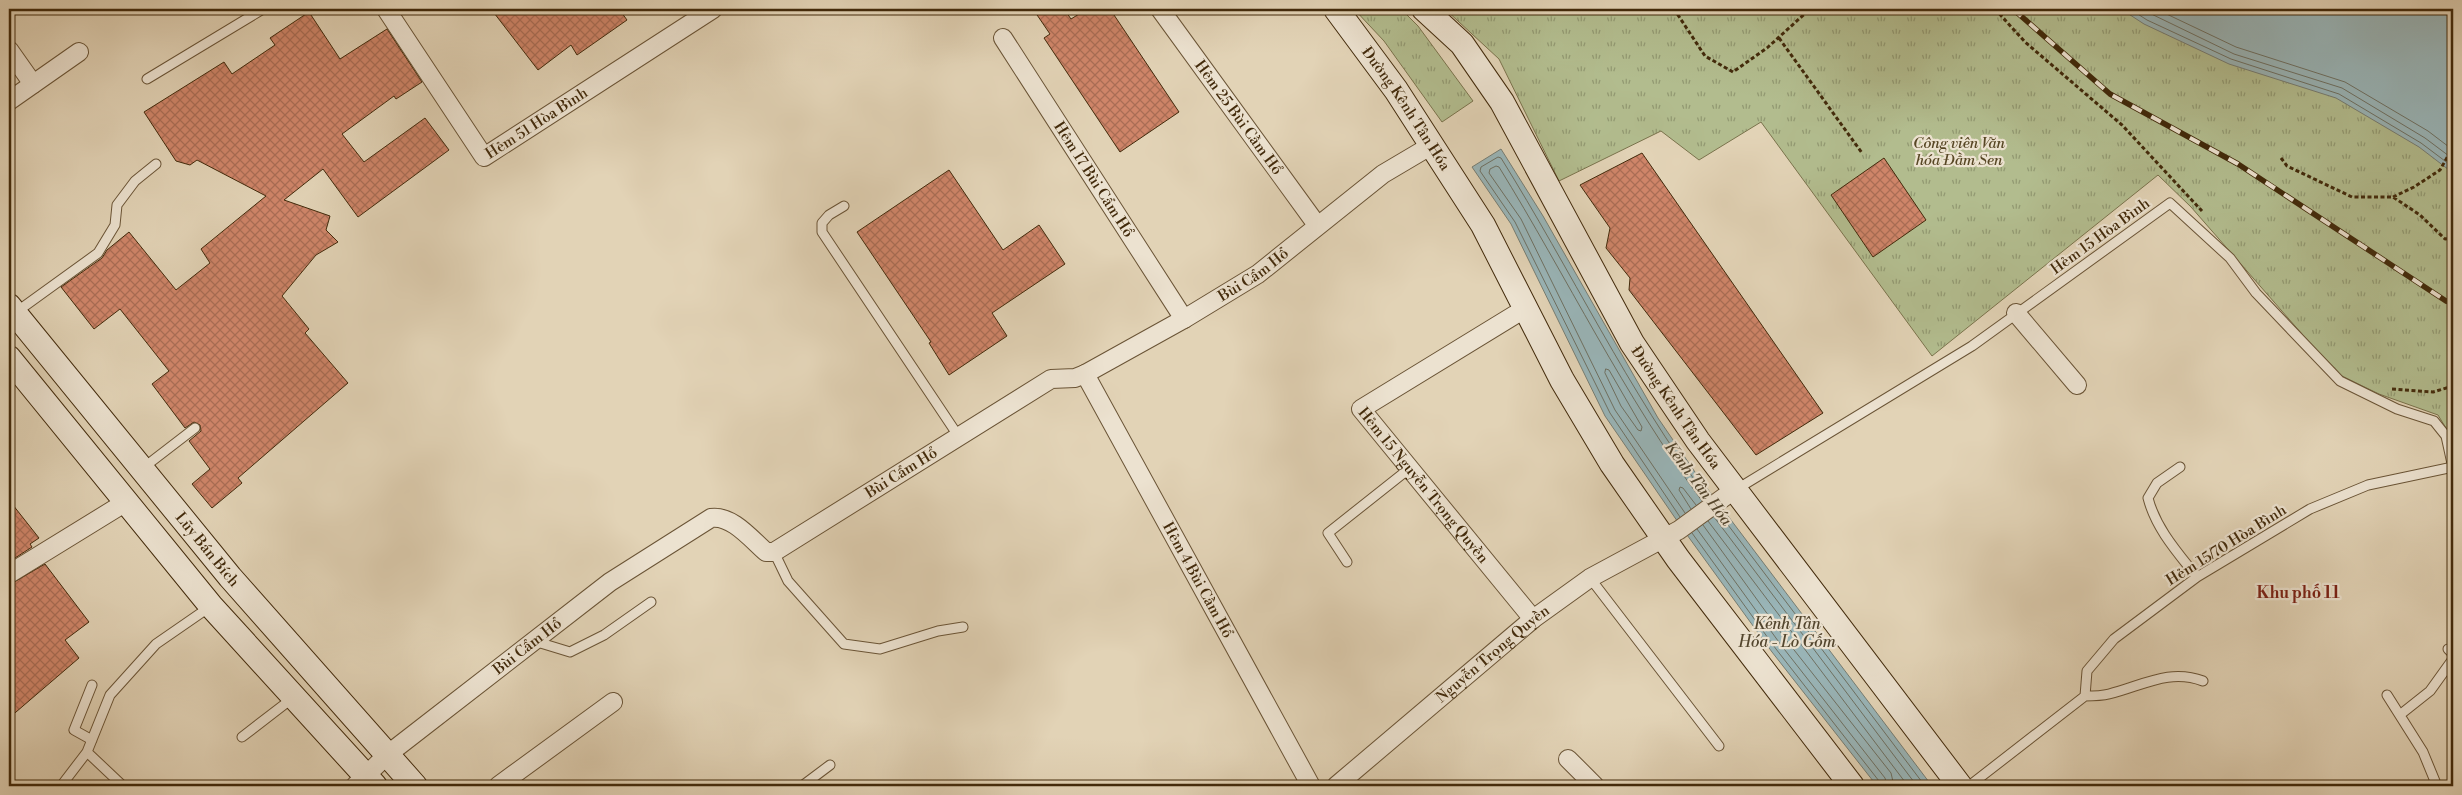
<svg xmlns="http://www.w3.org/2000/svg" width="2462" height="795" font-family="'Libre Bodoni',serif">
	<defs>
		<pattern id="grass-tufts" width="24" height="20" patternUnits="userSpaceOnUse" patternTransform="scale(1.25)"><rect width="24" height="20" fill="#b2bc8e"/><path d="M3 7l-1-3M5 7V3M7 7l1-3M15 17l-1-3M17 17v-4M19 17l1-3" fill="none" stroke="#929972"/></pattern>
		<pattern id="building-cross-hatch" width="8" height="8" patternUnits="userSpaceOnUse" patternTransform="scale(1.25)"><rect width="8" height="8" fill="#cf8569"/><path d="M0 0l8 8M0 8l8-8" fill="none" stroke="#aa6d55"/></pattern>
	</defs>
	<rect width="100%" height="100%" fill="#e2d3b6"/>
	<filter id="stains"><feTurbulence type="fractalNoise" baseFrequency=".004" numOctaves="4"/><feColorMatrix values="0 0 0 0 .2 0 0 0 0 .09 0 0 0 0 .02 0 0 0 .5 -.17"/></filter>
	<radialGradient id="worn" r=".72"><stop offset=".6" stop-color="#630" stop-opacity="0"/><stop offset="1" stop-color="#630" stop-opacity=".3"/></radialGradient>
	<!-- grass -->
	<path fill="url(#grass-tufts)" stroke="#7a734c" d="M1354 9H1401L1418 26 1473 101 1442 122 1384 41Z
		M1445 9H2453V451L2449 433 2438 415 2379 394 2342 376 2309 342 2191 207 2158 175 1932 356 1761 122 1699 160 1661 131 1559 181 1499 59Z"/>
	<!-- water -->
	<path fill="#99b5b8" stroke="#767d73" d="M2121 9H2453V173L2419 147 2336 98 2229 64 2144 24Z
		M1501 149 1543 216 1658 418 1697 475 1932 786H1877L1772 652 1682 528 1605 416 1511 224 1472 167Z"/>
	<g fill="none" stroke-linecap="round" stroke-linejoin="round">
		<!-- shore -->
		<path stroke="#6e7062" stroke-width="1" d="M2130 9 2147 20 2231 59 2339 94 2421 143 2453 167
			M2141 9 2234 54 2342 88 2425 138 2453 159
			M2156 9 2236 47 2345 82 2428 131 2453 150
			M1606 369 1609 370 1642 427 1641 431 1638 430 1621 406 1605 373Z
			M1691 509 1679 490 1680 487 1683 488 1696 505
			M1685 513 1615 410 1521 219 1489 173 1490 169 1496 166 1499 167C1567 277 1624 396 1702 501
			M1719 513 1925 786
			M1680 517 1610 413 1515 222 1480 171 1481 167 1498 157 1501 158C1571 270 1628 391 1707 497
			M1714 517 1917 786
			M1708 521 1908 786
			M1703 525 1787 641 1891 773 1894 786
			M1697 529 1781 645 1885 778 1887 786
			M1692 533 1776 649 1879 781 1880 786"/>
	</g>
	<!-- building -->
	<path fill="url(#building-cross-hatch)" stroke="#422a0b" d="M491 9H619L627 20 577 55 571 45 538 70Z
		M1033 9H1064L1071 19 1087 9H1110L1179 112 1120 152 1044 38 1050 34Z
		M309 12 340 59 387 29 422 82 396 99 394 96 342 134 364 162 425 118 449 150 358 217 323 169 284 200 330 216 326 230 338 242 316 255 282 296 309 329 305 333 348 383 238 478 242 483 212 508 192 484 210 469 189 441 201 431 200 425 194 422 185 428 152 384 169 371 120 309 94 329 61 287 102 258 107 250 129 232 176 290 210 263 201 249 266 196 197 160 190 165 176 161 144 112 224 62 232 74 275 45 270 38Z
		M1642 153 1823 413 1756 455 1629 290 1630 278 1606 248 1610 228 1580 185Z
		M1884 158 1926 220 1873 257 1831 195Z
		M949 170 1003 250 1039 225 1065 264 992 313 1007 336 949 375 929 343 931 342 857 232Z
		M9 500 39 538 30 544 32 547 12 560 9 556Z
		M45 564 89 622 65 640 79 658 9 718V585Z"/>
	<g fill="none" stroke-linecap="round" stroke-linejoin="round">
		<!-- lane casing -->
		<g stroke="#6a5436" stroke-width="11">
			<path id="lane" d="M147 79 263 9
				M844 206 829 215 822 223V232L959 437
				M15 313 98 253 115 225 117 205 135 181 156 164
				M2180 467 2157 483 2148 498C2156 529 2178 553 2197 577
				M143 468 195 428
				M1737 489 1972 346 2170 203 2230 258 2256 293 2340 381 2397 409 2434 421 2446 436 2453 468
				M774 552 788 581 844 644 880 649 938 631 963 627
				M1347 562 1328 533 1410 468
				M1590 578 1719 746
				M534 641 570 652 604 635 651 602
				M2448 649 2453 654
				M92 685 74 730 92 740
				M2387 695 2423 752 2437 786
				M2085 696C2093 696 2101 696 2109 694 2142 686 2169 668 2203 681
				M2401 714 2430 691 2453 659
				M242 737 294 697
				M87 752 123 786
				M61 786 87 752 110 695 156 644 211 606
				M802 786 830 765
				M1969 786 2085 696 2087 671 2114 639 2197 577 2310 509 2368 485 2453 467"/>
		</g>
		<!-- street casing -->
		<g stroke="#6a5436" stroke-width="20">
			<g id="street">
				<path id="s1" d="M386 9 484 157 713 9"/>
				<path id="s2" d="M1160 9 1317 225"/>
				<path id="s3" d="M1003 38 1184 319"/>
				<path d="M9 50 33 84"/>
				<path d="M9 101 79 52"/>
				<path id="s4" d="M1526 308 1361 409 1533 619"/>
				<path d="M2016 313 2077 385"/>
				<path id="s5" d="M1085 374 1311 786"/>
				<path d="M9 574 126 502"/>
				<path d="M1568 759 1595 786"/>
				<path id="s6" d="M355 786 387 755 610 582 711 518C732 515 751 539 766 552H774L1051 379 1075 378 1085 374 1184 319 1258 274 1383 174 1432 145"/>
				<path d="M498 786 613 702"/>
				<path id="s7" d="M1336 786 1533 619 1590 578 1679 530 1734 490"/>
			</g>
		</g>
		<!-- secondary casing -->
		<g stroke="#422a0b" stroke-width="26">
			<g id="secondary">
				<path id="s8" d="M1336 9 1396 90 1483 225 1562 380 1612 464 1678 559 1852 786"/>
				<path id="s9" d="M1424 9 1462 44 1502 102 1632 343 1698 441 1960 786"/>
				<path id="s10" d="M9 306 230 577 415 786"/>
				<path d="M9 358 211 606 375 786"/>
			</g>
		</g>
		<!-- path -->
		<path stroke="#422a0b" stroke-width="3" stroke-dasharray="4 2.5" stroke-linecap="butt" d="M1674 9 1705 56 1733 72 1767 48 1810 9
			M1995 9 2025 42 2122 125 2202 211
			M1779 38 1862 153
			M2281 158 2287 166 2352 197H2393L2420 215 2445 239 2453 238
			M2393 197 2414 187 2440 170 2453 147
			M2392 389 2433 392 2453 386"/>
		<!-- lane -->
		<use href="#lane" stroke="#ece2d0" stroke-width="9"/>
		<!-- street -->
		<use href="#street" stroke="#ece2d0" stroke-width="18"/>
		<!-- secondary -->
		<use href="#secondary" stroke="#ece2d0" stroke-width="24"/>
		<!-- rail casing -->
		<g stroke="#422a0b" stroke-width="5.5">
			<path id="rail" d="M2013 9 2110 94 2238 164 2446 301 2453 303"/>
		</g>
		<!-- rail -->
		<use href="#rail" stroke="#ece2d0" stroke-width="4" stroke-dasharray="11" stroke-linecap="butt"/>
	</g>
	<g text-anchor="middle" stroke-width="4.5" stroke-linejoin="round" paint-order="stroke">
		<!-- street labels -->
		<g font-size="15" fill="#422a0b" stroke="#ece2d0">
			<text dy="5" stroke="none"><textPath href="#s8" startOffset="122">Đường Kênh Tân Hóa</textPath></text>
			<text dy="5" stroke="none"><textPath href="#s2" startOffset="134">Hẻm 25 Bùi Cầm Hổ</textPath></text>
			<text dy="5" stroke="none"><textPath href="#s1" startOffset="240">Hẻm 51 Hòa Bình</textPath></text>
			<text dy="5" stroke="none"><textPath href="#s3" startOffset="168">Hẻm 17 Bùi Cẩm Hổ</textPath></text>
			<text transform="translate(2100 236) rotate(-36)" y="5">Hẻm 15 Hòa Bình</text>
			<text dy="5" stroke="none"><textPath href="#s6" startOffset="1078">Bùi Cẩm Hổ</textPath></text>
			<text dy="5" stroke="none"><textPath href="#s9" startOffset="474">Đường Kênh Tân Hóa</textPath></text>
			<text dy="5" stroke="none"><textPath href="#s6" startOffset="671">Bùi Cẩm Hổ</textPath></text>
			<text dy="5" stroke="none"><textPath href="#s4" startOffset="292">Hẻm 15 Nguyễn Trọng Quyền</textPath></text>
			<text transform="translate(2226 545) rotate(-32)" y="5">Hẻm 15/70 Hòa Bình</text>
			<text dy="5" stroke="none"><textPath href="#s10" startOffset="314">Lũy Bán Bích</textPath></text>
			<text dy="5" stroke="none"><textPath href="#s5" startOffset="235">Hẻm 4 Bùi Cầm Hổ</textPath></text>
			<text dy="5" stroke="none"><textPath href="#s6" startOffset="222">Bùi Cẩm Hổ</textPath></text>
			<text dy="5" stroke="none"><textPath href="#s7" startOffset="205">Nguyễn Trọng Quyền</textPath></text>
		</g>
		<!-- park labels -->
		<g font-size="15" font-style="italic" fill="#584725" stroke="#ece2d0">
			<text x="1959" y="148">Công viên Văn<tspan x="1959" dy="17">hóa Đầm Sen</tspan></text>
		</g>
		<!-- water labels -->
		<g font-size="16" font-style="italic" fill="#53462e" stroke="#ece2d0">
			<text transform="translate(1699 483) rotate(53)" y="6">Kênh Tân Hóa</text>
			<text x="1787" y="629">Kênh Tân<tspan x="1787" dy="18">Hóa - Lò Gốm</tspan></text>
		</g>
		<!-- neighbourhood labels -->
		<g font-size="16" font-weight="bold" fill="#7a1f14" stroke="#ece2d0">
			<text x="2298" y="598">Khu phố 11</text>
		</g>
	</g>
	<!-- margin -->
	<rect width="2462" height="795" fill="none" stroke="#e2d3b6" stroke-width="30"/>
	<rect x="10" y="10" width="2442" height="775" fill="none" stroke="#422a0b" stroke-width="2.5"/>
	<rect x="15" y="15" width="2432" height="765" fill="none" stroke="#422a0b"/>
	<rect width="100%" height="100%" filter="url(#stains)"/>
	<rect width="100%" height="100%" fill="url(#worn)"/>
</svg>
